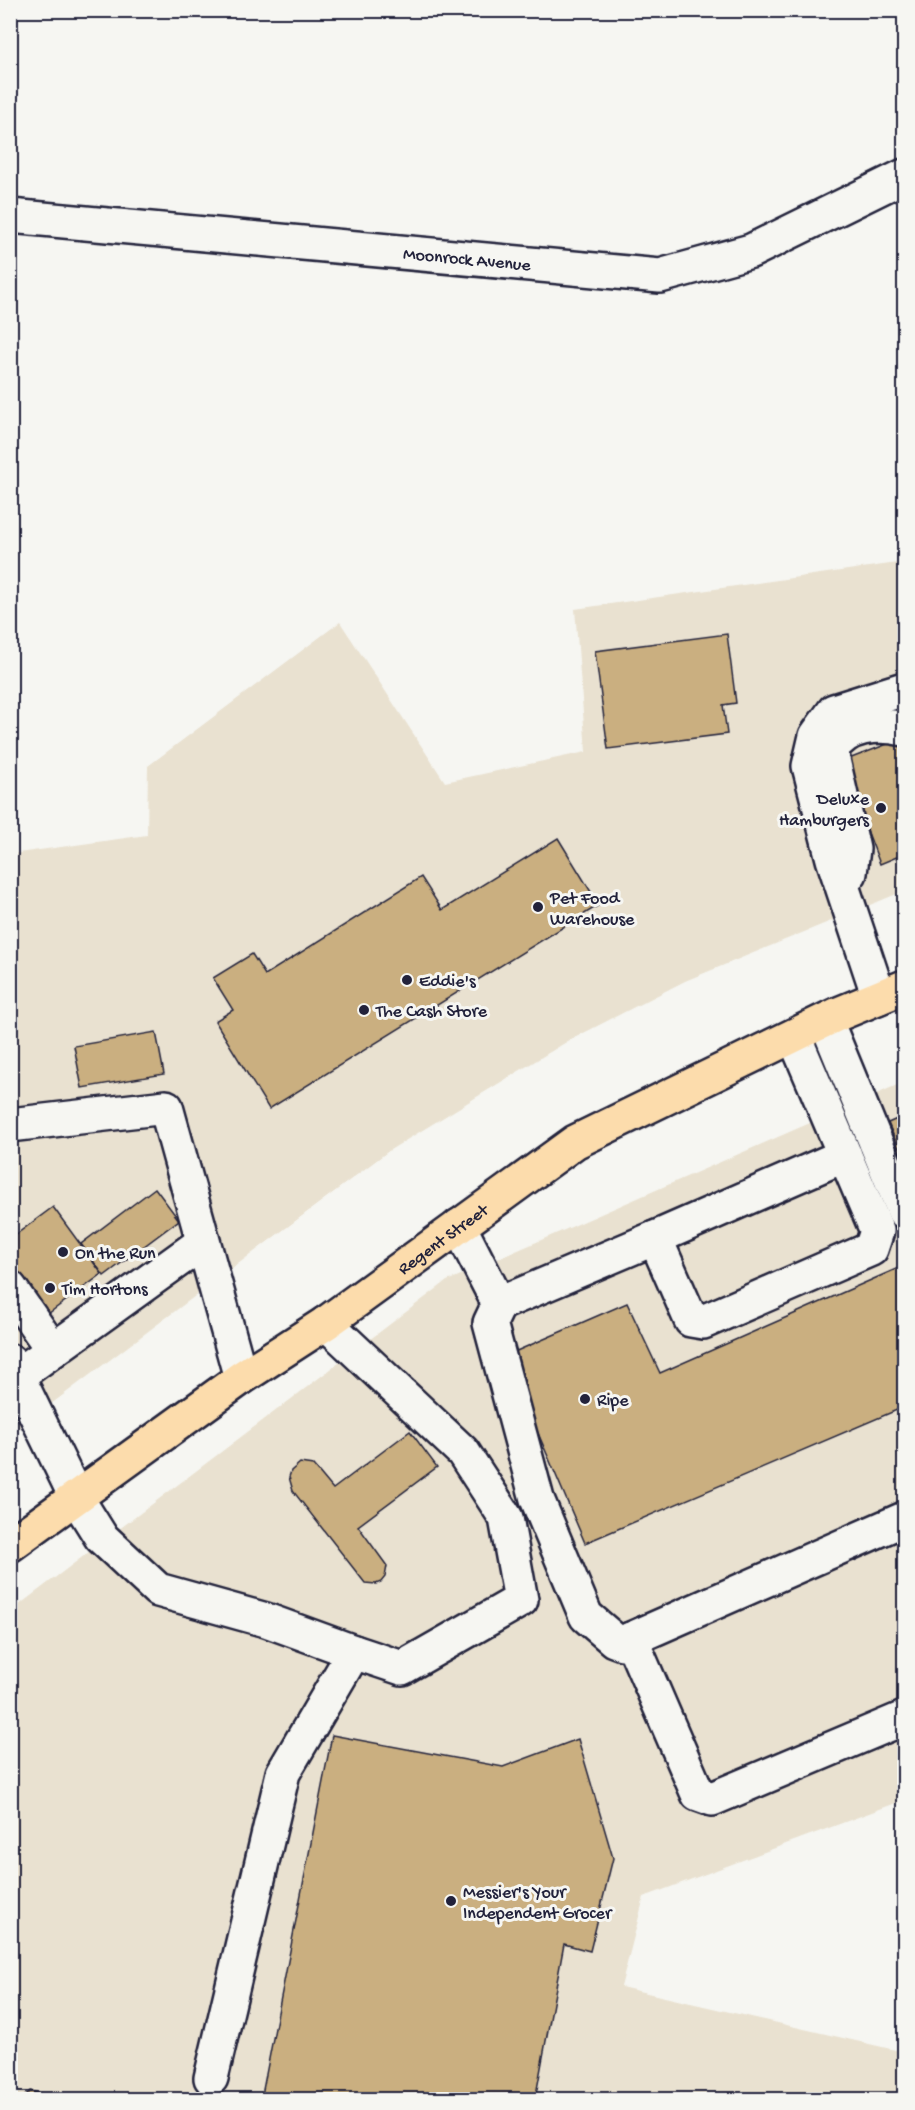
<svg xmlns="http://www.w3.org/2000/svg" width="915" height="2110" font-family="'Gochi Hand',sans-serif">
	<rect width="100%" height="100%" fill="#f6f6f2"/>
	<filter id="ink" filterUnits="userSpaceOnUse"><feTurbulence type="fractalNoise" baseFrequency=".0167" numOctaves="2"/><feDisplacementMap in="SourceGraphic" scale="12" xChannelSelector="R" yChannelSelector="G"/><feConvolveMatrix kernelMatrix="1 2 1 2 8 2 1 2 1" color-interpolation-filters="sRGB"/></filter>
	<g filter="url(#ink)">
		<!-- built -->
		<path fill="#e9e1d0" d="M904 562V891L685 981 568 1041 390 1150 11 1434V854L147 835 148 766 340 622 445 782 586 752 575 609Z
			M904 1082V1800L644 1897 621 1987 904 2052V2099L11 2100V1611L447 1281Z"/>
		<!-- building -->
		<path fill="#caaf80" stroke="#22223b" stroke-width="1.5" d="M727 634 736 703 723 705 727 734 608 749 595 651Z
			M898 740 904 755V854L880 864 841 762Z
			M558 838 599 905 269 1109 215 1021 233 1010 213 978 252 954 265 975 421 877 442 910Z
			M156 1032 164 1074 82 1088 74 1046Z
			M904 1116V1160L888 1123Z
			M155 1188 179 1220 104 1276 81 1244Z
			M53 1207 102 1274 41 1319 10 1277V1239Z
			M903 1266 904 1407 585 1543 505 1356 627 1303 660 1373Z
			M410 1431 437 1467 358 1526 387 1566 385 1577 381 1582 376 1584 365 1583 293 1491 289 1477 291 1471 300 1463 313 1465 333 1489Z
			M332 1735 503 1767 578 1739 613 1858 590 1951 564 1944 535 2100H261Z
			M30 2091 70 2100H21Z"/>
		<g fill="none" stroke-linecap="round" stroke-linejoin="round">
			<!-- minor casing -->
			<g stroke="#22223b" stroke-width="38">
				<g id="minor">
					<path id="s1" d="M10 216 660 276 751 251 904 176"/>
					<path d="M850 873 853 849 831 751C845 725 878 723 904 729"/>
					<path d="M879 997 833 859 809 766 816 736 834 711 904 689"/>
					<path d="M826 1021 904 1211"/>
					<path d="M794 1036 877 1231 871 1249 703 1322 691 1320 655 1238 845 1155"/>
					<path d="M10 1125 166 1107 241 1378"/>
					<path d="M459 1226 499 1304 490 1323 537 1499 586 1616 614 1640 622 1643 904 1519"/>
					<path d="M10 1288 53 1350"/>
					<path d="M499 1304 655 1238"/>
					<path d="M10 1361 76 1497 101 1537 158 1590 266 1620 354 1652"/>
					<path d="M17 1376 202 1243"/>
					<path d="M631 1639 698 1794 712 1799 904 1718"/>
					<path d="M211 2078 283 1773 354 1652 402 1668 521 1600 506 1518 463 1452 326 1323"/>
				</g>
			</g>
			<!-- major casing -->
			<g stroke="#22223b" stroke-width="38">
				<g id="major">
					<path id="s2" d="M10 1545 241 1378 326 1323 575 1142 836 1015 904 987"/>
				</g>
			</g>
			<!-- minor -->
			<use href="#minor" stroke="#f6f6f2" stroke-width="33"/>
			<!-- major -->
			<use href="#major" stroke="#fcdcac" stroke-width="33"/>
		</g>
	</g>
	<!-- markers -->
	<g fill="#22223b" stroke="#f6f6f2" stroke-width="2">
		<circle cx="881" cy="808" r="6"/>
		<circle cx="538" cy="907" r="6"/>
		<circle cx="407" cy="980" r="6"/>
		<circle cx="364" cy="1010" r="6"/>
		<circle cx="63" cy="1252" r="6"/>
		<circle cx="50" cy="1288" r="6"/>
		<circle cx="585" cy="1399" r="6"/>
		<circle cx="451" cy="1901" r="6"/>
	</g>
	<g text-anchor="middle" stroke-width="6" stroke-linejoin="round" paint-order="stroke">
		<!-- street labels -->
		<g font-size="18" fill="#22223b" stroke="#f6f6f2">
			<text dy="6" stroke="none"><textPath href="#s1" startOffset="459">Moonrock Avenue</textPath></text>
			<text dy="6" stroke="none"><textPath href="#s2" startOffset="530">Regent Street</textPath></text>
		</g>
		<!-- poi labels -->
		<g font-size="18" fill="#22223b" stroke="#f6f6f2" text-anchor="start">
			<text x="869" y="804" text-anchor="end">Deluxe<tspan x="869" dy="21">Hamburgers</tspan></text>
			<text x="550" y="903">Pet Food<tspan x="550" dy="21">Warehouse</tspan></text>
			<text x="419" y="986">Eddie's</text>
			<text x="376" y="1016">The Cash Store</text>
			<text x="75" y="1258">On the Run</text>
			<text x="62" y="1294">Tim Hortons</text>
			<text x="597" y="1405">Ripe</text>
			<text x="463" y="1897">Messier's Your<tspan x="463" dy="21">Independent Grocer</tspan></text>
		</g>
	</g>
	<!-- margin -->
	<rect width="915" height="2110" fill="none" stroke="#f6f6f2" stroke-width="36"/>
	<rect x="18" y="18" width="879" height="2074" fill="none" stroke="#22223b" stroke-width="2" filter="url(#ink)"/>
</svg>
